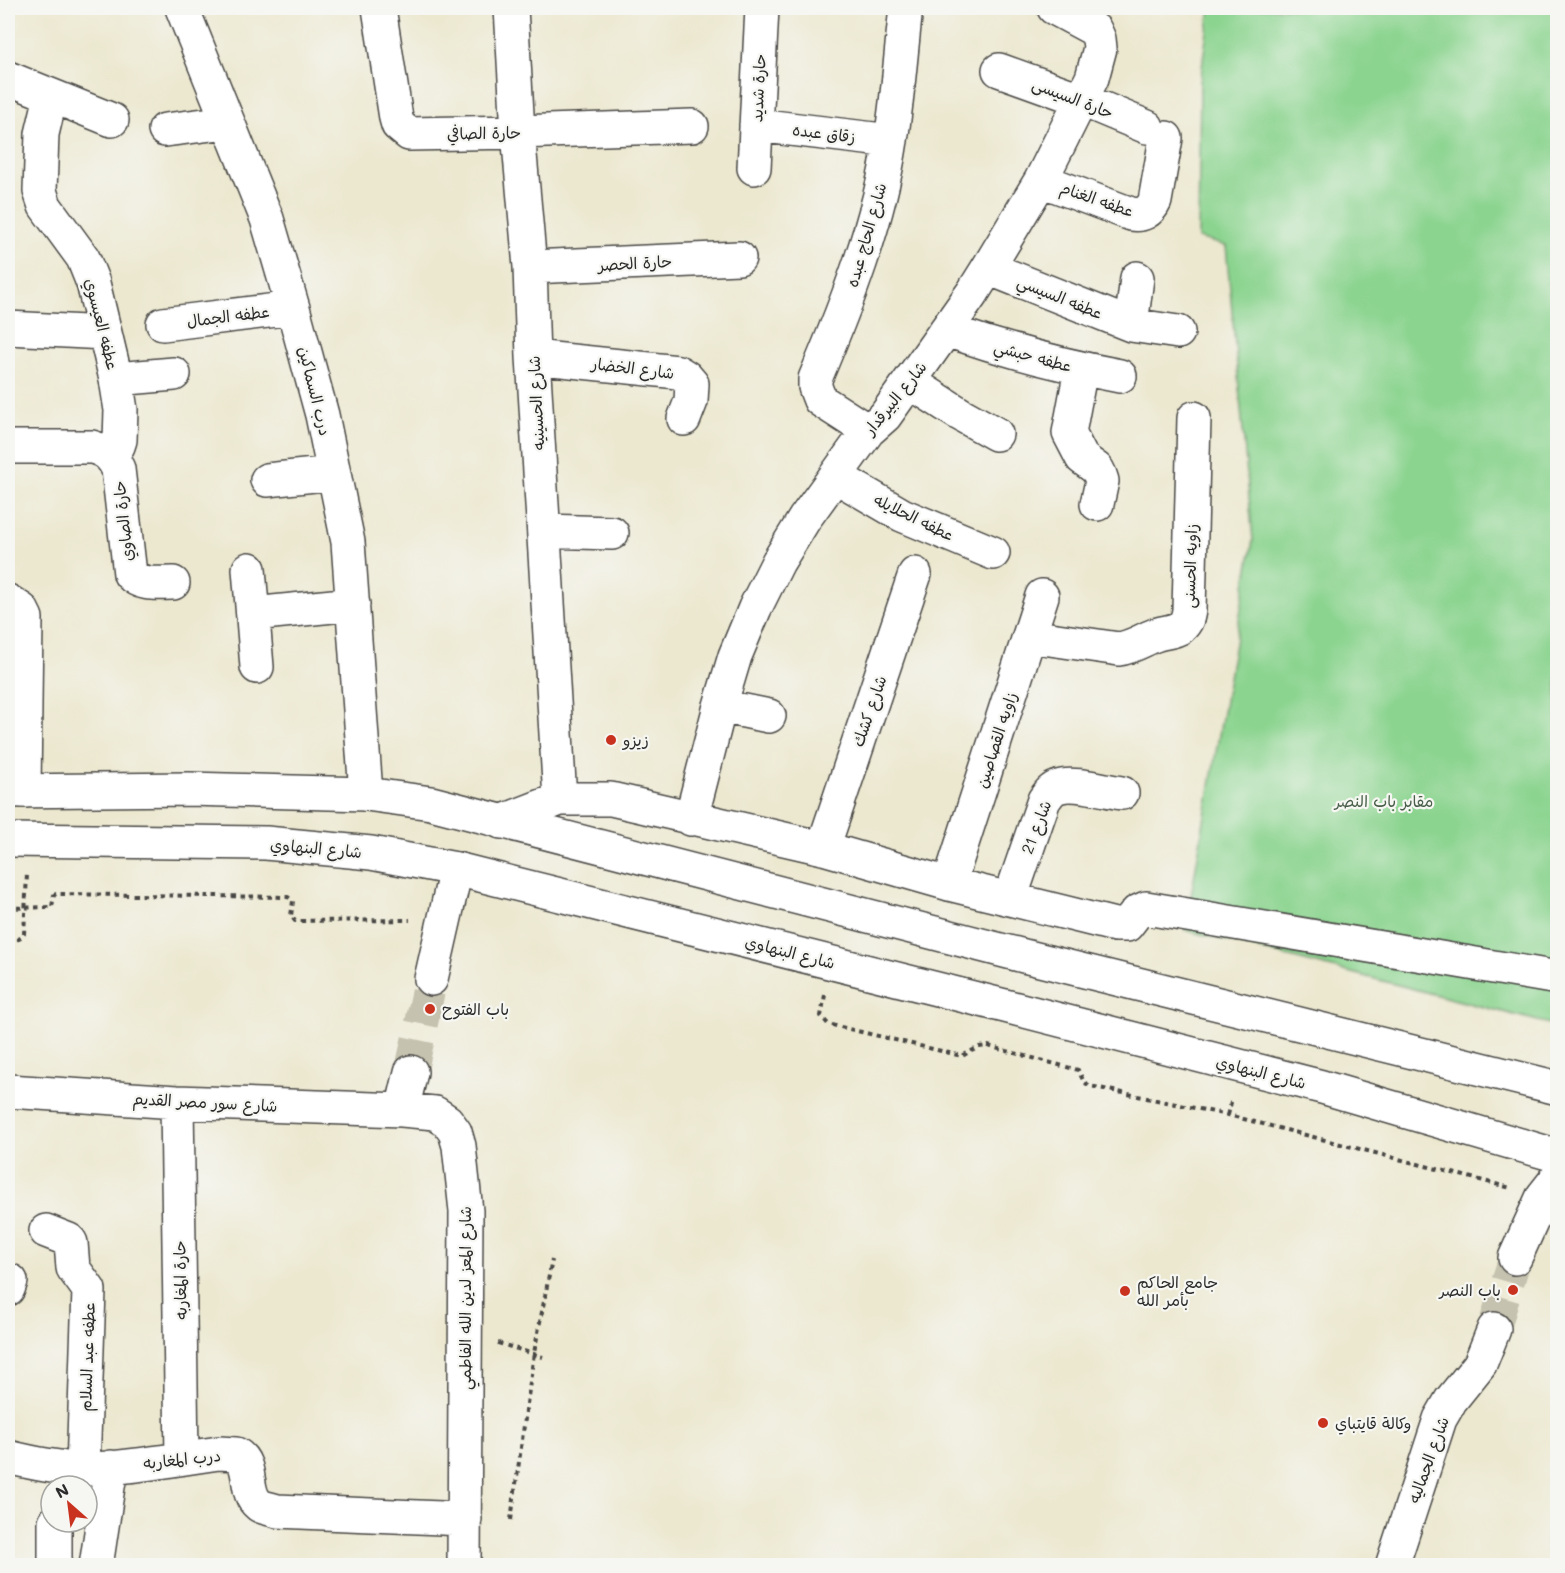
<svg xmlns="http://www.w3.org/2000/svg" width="1565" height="1573" font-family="Mali,'Playpen Sans Arabic',sans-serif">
	<rect width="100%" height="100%" fill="#f6f6f2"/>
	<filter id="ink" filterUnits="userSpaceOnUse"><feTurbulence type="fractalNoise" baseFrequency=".0167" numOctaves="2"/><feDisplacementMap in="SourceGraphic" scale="12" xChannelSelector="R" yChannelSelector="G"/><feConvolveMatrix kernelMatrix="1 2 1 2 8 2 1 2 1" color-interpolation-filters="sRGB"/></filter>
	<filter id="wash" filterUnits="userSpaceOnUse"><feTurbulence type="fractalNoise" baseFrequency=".008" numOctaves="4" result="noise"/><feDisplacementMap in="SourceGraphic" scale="24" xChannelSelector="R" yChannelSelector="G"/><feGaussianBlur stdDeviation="1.35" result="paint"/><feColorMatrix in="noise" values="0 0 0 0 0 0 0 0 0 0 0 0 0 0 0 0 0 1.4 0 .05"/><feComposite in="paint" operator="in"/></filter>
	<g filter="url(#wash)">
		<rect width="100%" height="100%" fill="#ece8d0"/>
		<!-- green -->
		<path fill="#8bd48f" stroke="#5b805d" stroke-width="1.5" d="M1210 8H1557V1026L1185 930 1253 540 1226 246 1198 238 1200 83Z"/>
	</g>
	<g filter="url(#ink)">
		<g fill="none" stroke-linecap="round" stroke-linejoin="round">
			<!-- minor-tunnel -->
			<path stroke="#c5c2af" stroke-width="33" stroke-dasharray="33 16" stroke-linecap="butt" d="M411 1072 431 979
				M1494 1329 1515 1258"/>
			<!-- minor casing -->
			<g stroke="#484744" stroke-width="36">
				<path id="minor" d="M182 8 267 219 293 308 322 415 348 542 366 794
					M379 8 396 118 398 125 409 134 518 132 692 126
					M511 8 518 132 530 267 533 357 560 799
					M999 70 1080 99 1147 127
					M8 78 112 120
					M51 96 42 134 40 191 45 206 83 258 93 283 116 379 121 410 120 440 118 446 110 455
					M756 125 891 141
					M165 130 228 122
					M754 168 762 8
					M1041 180 1131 214C1142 216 1150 212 1155 201L1166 138
					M530 267 739 258
					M988 268 1131 325 1178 332
					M163 324 293 308
					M1131 325 1137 278
					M8 328 105 333
					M946 330C1004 350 1061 365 1120 376
					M533 357 678 372 686 377 692 384 691 401 684 419
					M1081 369 1069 433 1082 458 1097 469 1100 475 1102 481 1097 504
					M116 379 174 374
					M910 382 960 414 996 434
					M868 431 820 400 815 387V379C847 303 879 221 891 140 898 96 901 51 906 8
					M8 447H92C106 451 112 456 118 469L130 574C141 586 158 583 173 583
					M837 477 902 515 993 553
					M267 480 334 473
					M544 531 612 533
					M249 569 257 667
					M8 601 22 610 26 618 24 791
					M253 614 353 604
					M1029 636 1119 649C1133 647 1142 640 1155 635 1163 632 1174 632 1181 627 1187 622 1188 617 1189 610L1194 418
					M720 706 769 716
					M691 819 720 706 735 656 755 608 778 562 805 518 868 431 885 416 973 292 988 268 1041 180 1092 78 1100 48 1099 39 1095 30 1054 8
					M501 822 560 799H611L823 848 949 884 1115 925H1127L1137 912 1146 908 1558 978
					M823 848 915 574
					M949 884 1042 596
					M1010 899 1044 800C1048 795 1051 789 1058 787 1073 781 1106 791 1122 793
					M431 979 456 869
					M8 1091 177 1102 402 1110 435 1113 447 1121 455 1132 459 1146 466 1211 464 1566
					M177 1102 182 1458
					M402 1110 411 1072
					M46 1231 69 1240 71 1243 73 1268 89 1290 83 1469
					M1515 1258 1543 1196 1558 1177
					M8 1289 11 1281
					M8 1457C32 1463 56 1468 81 1469 127 1469 174 1459 219 1453L236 1454C254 1464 243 1493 259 1505 263 1508 272 1509 277 1511L465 1519
					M55 1566V1522
					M96 1566 111 1467
					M1392 1566 1440 1419 1451 1400 1480 1364 1494 1329"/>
			</g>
			<!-- major casing -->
			<g stroke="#484744" stroke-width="36">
				<path id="major" d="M8 791 189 789 366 794 431 803 1024 956 1558 1088
					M8 840 266 843 371 853 456 869 1005 1006 1322 1087 1558 1156"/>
			</g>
			<!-- path -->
			<path stroke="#484744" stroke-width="4" stroke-dasharray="4.5 4.5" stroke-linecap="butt" d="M8 908 52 907 54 895 56 894 288 897 293 901 291 916 295 921 410 920
				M8 941 19 939 24 934 27 874
				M825 995 821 1016 828 1024 962 1056 979 1047 988 1046 1078 1070 1084 1082 1090 1086 1228 1115 1511 1188
				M1228 1115 1232 1098
				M498 1343 543 1357
				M511 1520 534 1353 552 1260"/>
			<!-- minor -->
			<use href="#minor" stroke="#fff" stroke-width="33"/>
			<!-- major -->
			<use href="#major" stroke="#fff" stroke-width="33"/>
		</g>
	</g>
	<!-- markers -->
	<g fill="#c8321e" stroke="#f6f6f2" stroke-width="2">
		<circle cx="611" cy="740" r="6"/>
		<circle cx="430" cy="1009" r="6"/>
		<circle cx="1513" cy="1290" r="6"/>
		<circle cx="1125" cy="1291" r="6"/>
		<circle cx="1323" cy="1423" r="6"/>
	</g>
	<g text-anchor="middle" stroke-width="4.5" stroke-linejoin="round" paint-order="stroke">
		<!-- street labels -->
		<g font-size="16" fill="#2b2b2b" stroke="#f6f6f2">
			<text transform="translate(758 88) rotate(-87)" y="6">حارة شديد</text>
			<text transform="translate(1073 98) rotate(21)" y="6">حارة السيسى</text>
			<text transform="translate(484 133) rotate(-1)" y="6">حارة الصافي</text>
			<text transform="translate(824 133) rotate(7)" y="6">زقاق عبده</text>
			<text transform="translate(1097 199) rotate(19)" y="6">عطفه الغنام</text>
			<text transform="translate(866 235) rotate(-74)" y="6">شارع الحاج عبده</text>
			<text transform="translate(635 263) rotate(-3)" y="6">حارة الحصر</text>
			<text transform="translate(1060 297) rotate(22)" y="6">عطفه السيسي</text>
			<text transform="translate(228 316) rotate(-7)" y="6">عطفه الجمال</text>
			<text transform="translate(102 324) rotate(76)" y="6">عطفه العيسوي</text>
			<text transform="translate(1033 356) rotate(15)" y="6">عطفه حبشي</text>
			<text transform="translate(633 368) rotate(7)" y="6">شارع الخضار</text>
			<text transform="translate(315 391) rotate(76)" y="6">درب السماكين</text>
			<text transform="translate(895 398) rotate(-51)" y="6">شارع البيرقدار</text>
			<text transform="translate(536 403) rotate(-93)" y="6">شارع الحسينيه</text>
			<text transform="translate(914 517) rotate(26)" y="6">عطفه الحلايله</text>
			<text transform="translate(123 521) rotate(-96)" y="6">حارة الصاوي</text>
			<text transform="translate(1190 566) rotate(-88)" y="6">زاويه الحسنى</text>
			<text transform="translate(869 711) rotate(-71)" y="6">شارع كشك</text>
			<text transform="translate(996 740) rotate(-72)" y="6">زاويه القصاصين</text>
			<text transform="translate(1036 827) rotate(-69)" y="6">شارع 21</text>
			<text transform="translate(316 848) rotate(5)" y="6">شارع البنهاوي</text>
			<text transform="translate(790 952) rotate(14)" y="6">شارع البنهاوي</text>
			<text transform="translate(1261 1072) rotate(14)" y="6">شارع البنهاوي</text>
			<text transform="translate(205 1102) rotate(3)" y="6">شارع سور مصر القديم</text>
			<text transform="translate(180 1280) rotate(-91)" y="6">حارة المغاربه</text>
			<text transform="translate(465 1298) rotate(-90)" y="6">شارع المعز لدين الله الفاطمي</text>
			<text transform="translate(87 1357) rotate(-88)" y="6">عطفه عبد السلام</text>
			<text transform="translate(182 1459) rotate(-6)" y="6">درب المغاربه</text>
			<text transform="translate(1428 1460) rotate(-70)" y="6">شارع الجماليه</text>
		</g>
		<!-- poi labels -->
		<g font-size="16" fill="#2b2b2b" stroke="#f6f6f2" text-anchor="start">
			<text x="623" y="746">زيزو</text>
			<text x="442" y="1015">باب الفتوح</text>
			<text x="1137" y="1288">جامع الحاكم<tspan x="1137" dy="18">بأمر الله</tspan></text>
			<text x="1501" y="1296" text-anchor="end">باب النصر</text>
			<text x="1335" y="1429">وكالة قايتباي</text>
		</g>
		<!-- park labels -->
		<g font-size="16" fill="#485e49" stroke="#f6f6f2">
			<text x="1384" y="807">مقابر باب النصر</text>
		</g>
	</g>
	<!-- margin -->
	<rect width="1565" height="1573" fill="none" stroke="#f6f6f2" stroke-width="30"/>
	<!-- north arrow -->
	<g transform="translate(69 1504) rotate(332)"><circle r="28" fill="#f6f6f2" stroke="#a5a5a2" stroke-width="1.5"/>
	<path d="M0-4.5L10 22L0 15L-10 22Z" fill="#c8321e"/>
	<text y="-9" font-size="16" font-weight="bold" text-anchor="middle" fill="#2b2b2b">N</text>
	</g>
</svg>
